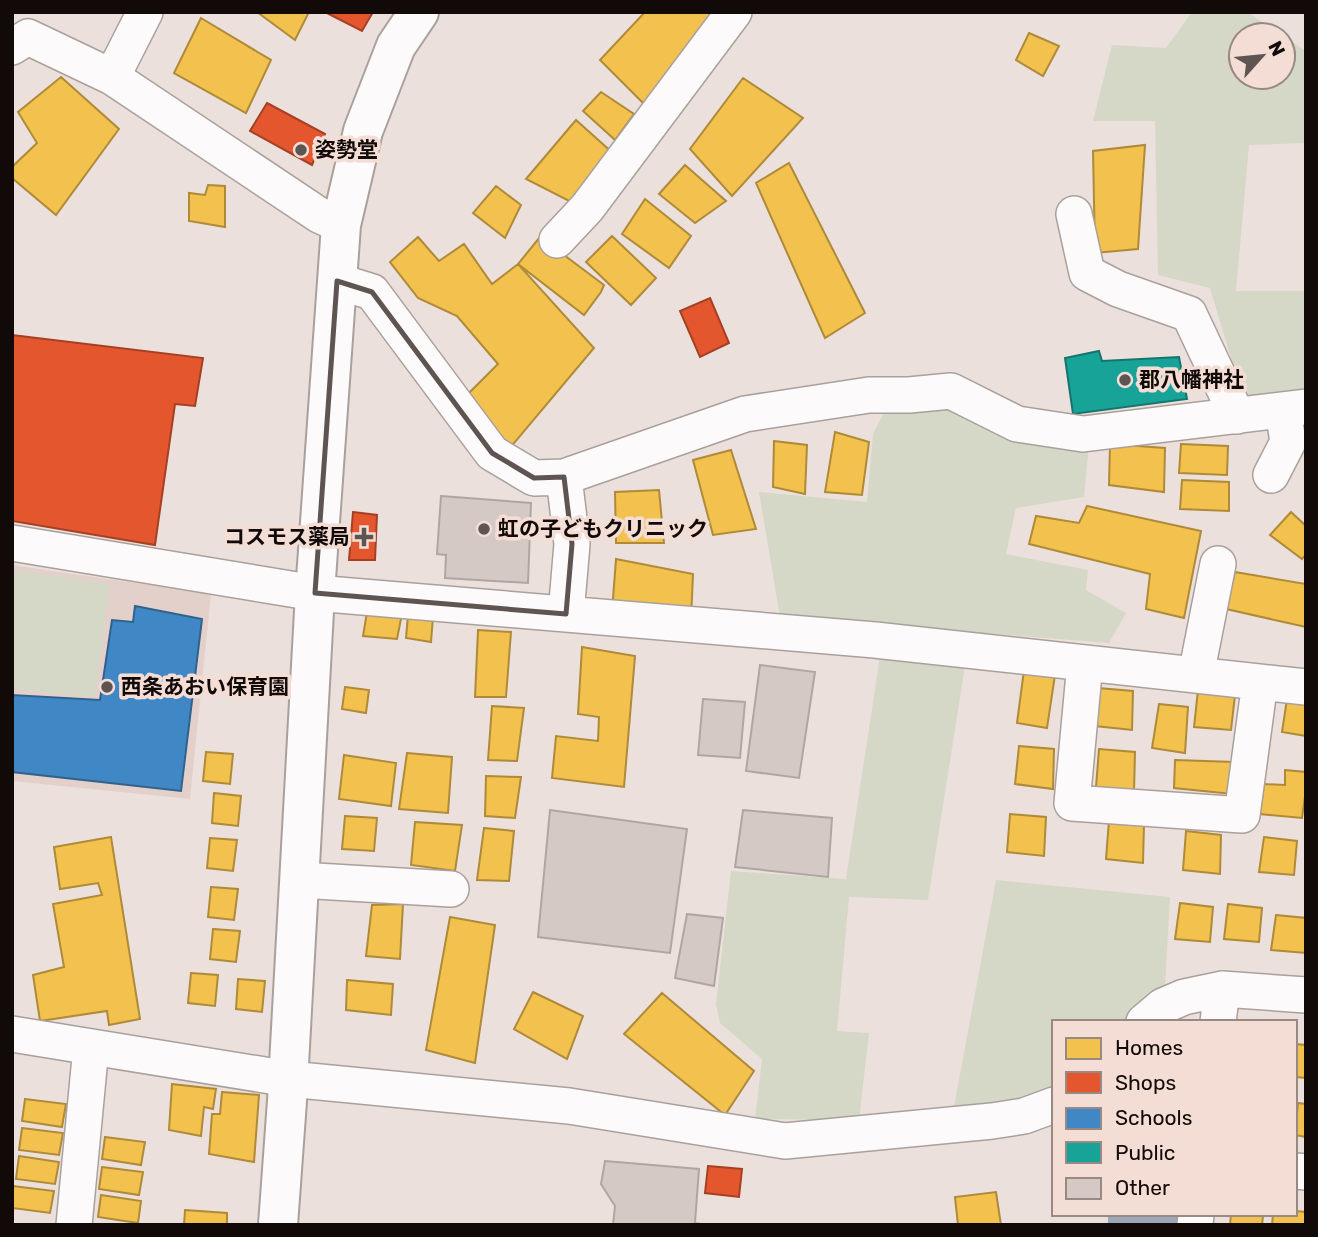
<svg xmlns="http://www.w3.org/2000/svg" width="1318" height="1237" font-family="Rubik,'Noto Sans JP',sans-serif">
	<rect width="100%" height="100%" fill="#ece0dc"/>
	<!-- education -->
	<path fill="#e3d0cb" d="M12 565 211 594 190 799 12 781Z"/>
	<!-- green -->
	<path fill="#d5d7c7" d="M1192 12H1247L1282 35H1241V77H1283V36L1306 51V143L1249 145 1236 291H1306V389L1243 398 1210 288 1158 275 1155 121H1093L1112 45 1166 48Z
		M950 402 1089 444 1084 497 1016 508 1006 554 1088 570 1086 590 1126 613 1109 643 780 617 759 492 867 502 873 434 889 403Z
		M12 570 110 584 95 697 12 689Z
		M881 650 966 660 928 900 849 897 837 1031 869 1033 859 1120 755 1119 762 1059 720 1023 716 1004 731 871 846 879Z
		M996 880 1170 897 1165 986 1146 999 1127 1022H1054V1091L1010 1106 954 1107Z"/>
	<!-- water -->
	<path fill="#9ea7b8" d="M1108 1214H1186L1185 1225H1108Z"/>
	<!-- homes -->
	<path fill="#f2c14e" stroke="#ae8a39" stroke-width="2" d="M257 12H309L295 40Z
		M645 12H725L644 104 600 60Z
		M201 18 271 60 246 113 174 73Z
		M1029 33 1059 46 1043 76 1016 60Z
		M61 77 119 129 56 215 12 178V167L37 143 18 112Z
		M743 78 803 118 732 196 690 149Z
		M601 92 634 114 615 140 583 111Z
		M576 120 615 155 579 206 526 179Z
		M1145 145 1138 249 1095 253 1093 151Z
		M789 163 865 313 825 338 756 183Z
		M685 165 726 201 695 223 659 194Z
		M208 185 225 186V227L189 221V193L205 195Z
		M496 186 521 205 505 238 473 213Z
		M645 199 691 236 669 268 622 234Z
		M612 236 656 278 631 305 586 262Z
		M418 237 439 261 464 244 492 284 518 264 594 348 504 455 466 396 498 364 457 316 418 298 390 262Z
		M540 237 604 285 601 292 584 315 518 264Z
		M835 432 869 442 862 495 825 492Z
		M774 441 807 445 805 494 773 487Z
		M1110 444 1165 448 1164 492 1109 485Z
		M1181 444 1228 446 1227 475 1179 473Z
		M731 450 756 529 713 535 693 460Z
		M1182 480 1229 482V511L1180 509Z
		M659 490 664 543H616L615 492Z
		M1087 506 1201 531 1184 618 1146 609 1150 574 1029 544 1036 516 1079 523Z
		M1291 512 1306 526V554L1302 559 1270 535Z
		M616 559 693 574 691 619 612 612Z
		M1235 572 1306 584V627L1226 609Z
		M367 612 402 614 397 639 363 636Z
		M408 615 433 617 431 642 406 638Z
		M478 630 511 632 506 697H475Z
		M582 647 635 656 624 787 552 778 556 736 598 741 599 717 578 714Z
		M1024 670 1055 675 1047 728 1017 723Z
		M345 687 369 690 366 713 342 709Z
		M1098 688 1133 691 1132 730 1095 726Z
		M1198 690 1235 695 1231 730 1194 727Z
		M1287 699 1306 703V736L1282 732Z
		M1159 704 1188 707 1185 753 1152 748Z
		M492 706 524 708 517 761 488 760Z
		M1019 746 1054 749 1053 789 1015 784Z
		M1099 749 1135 752 1134 792 1096 787Z
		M206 752 233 754 230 784 203 781Z
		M407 753 452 757 448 813 399 809Z
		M344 755 396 763 391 806 339 799Z
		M1175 760 1235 762 1232 794 1174 788Z
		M1285 770 1306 772V789L1302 818 1260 814 1264 784 1285 785Z
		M486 776 521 777 515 818 485 816Z
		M214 793 241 796 238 826 212 823Z
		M1010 814 1046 817 1044 856 1007 852Z
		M345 816 377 818 374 851 342 849Z
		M1109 820 1144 824 1143 863 1106 859Z
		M415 822 462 825 455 871 411 865Z
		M484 828 514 831 509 881 477 880Z
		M1186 831 1221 835 1220 874 1183 870Z
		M111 837 140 1019 109 1025 107 1011 40 1021 33 975 64 967 53 904 102 895 98 883 60 889 54 847Z
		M1264 837 1297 841 1294 875 1259 872Z
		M210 838 237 840 233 871 207 868Z
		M211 887 238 889 234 920 208 917Z
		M1180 903 1213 907 1210 942 1175 939Z
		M403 904 400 959 366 956 372 905Z
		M1228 904 1262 908 1259 942 1224 939Z
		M1276 915 1306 918V953L1271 950Z
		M450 917 495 925 475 1063 426 1050Z
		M213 929 240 931 236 962 210 959Z
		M191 973 218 975 215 1006 188 1003Z
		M238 979 265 981 262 1012 236 1009Z
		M347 980 393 984 391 1015 346 1010Z
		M533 992 583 1016 567 1059 514 1029Z
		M662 993 754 1071 725 1115 624 1034Z
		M1295 1044 1306 1045V1078L1295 1077Z
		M172 1084 216 1089 213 1109 204 1107 201 1136 169 1130Z
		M222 1092 259 1095 254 1162 209 1154 212 1114H220Z
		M25 1099 66 1104 62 1127 22 1121Z
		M1298 1103 1306 1104V1137L1295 1135Z
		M22 1128 63 1133 59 1155 19 1150Z
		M105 1137 145 1142 141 1165 102 1159Z
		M19 1156 59 1162 55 1184 16 1179Z
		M102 1167 143 1172 139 1195 99 1189Z
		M13 1186 54 1191 50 1213 12 1208Z
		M996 1192 1001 1225H958L955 1197Z
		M101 1195 141 1201 138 1223 98 1217Z
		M185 1210 227 1213V1225H184Z
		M1295 1211 1306 1212 1305 1225H1272L1273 1214H1295Z
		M1231 1214 1263 1216 1262 1225H1230Z"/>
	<!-- shops -->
	<path fill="#e4572e" stroke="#a54023" stroke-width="2" d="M325 12H373L362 31Z
		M267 103 325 134 312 165 250 131Z
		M710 298 729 343 700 357 680 311Z
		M12 335 203 358 195 406 175 404 155 545 12 521Z
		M353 512 377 515 375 560H349Z
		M708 1166 742 1169 739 1197 705 1193Z"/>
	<!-- schools -->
	<path fill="#3f88c5" stroke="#31628c" stroke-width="2" d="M135 606 202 619 181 791 12 772V695L100 700 112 620 133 622Z"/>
	<!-- public -->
	<path fill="#17a398" stroke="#15756d" stroke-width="2" d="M1099 351 1102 361 1179 357 1187 399 1073 414 1065 358Z"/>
	<!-- building -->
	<path fill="#d5c9c5" stroke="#afa6a3" stroke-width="2" d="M441 496 531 503 528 583 445 578 446 555 437 554Z
		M760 665 815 672 799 778 746 771Z
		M703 699 745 702 740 758 698 755Z
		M550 810 687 829 670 953 538 937Z
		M743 810 832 818 828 877 735 867Z
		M687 914 723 918 714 986 675 978Z
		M605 1161 699 1169 695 1223 707 1225H613L615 1206 601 1184Z"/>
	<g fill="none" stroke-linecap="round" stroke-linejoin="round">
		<!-- minor casing -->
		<g stroke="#a9a09c" stroke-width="38">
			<path id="minor" d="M12 47 28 37 112 77 319 215 341 225
				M112 77 145 12
				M1074 214 1087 273 1118 289 1189 314 1237 416
				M557 240 587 208 734 12
				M337 281 372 292 492 453 534 478 564 477 745 414 869 395H909L951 391 1017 424 1083 434 1306 407
				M1271 475 1288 442 1283 410
				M564 477 572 544 566 614
				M12 543 315 593 875 640 1306 687
				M1085 663 1072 803 1242 815 1260 682
				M1196 675 1218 564
				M299 880 451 889
				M1144 1022 1163 1006 1184 997 1222 989 1306 995
				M1218 1022 1222 989
				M12 1034 289 1079 569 1106 785 1141 992 1121 1024 1116 1054 1105
				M1295 1171 1306 1172
				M74 1225 91 1047
				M1195 1225 1196 1214"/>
		</g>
		<!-- tertiary casing -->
		<g stroke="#a9a09c" stroke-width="42">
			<path id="tertiary" d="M278 1225 287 1101 315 593 341 225 363 131 396 46 419 12"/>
		</g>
		<!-- minor -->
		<use href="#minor" stroke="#fcfafa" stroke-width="35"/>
		<!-- tertiary -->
		<use href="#tertiary" stroke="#fcfafa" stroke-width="38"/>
	</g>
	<!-- marked area -->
	<path fill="none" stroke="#5e5552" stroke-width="5" stroke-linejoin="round" d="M337 281 372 292 492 453 534 478 564 477 572 544 566 614 315 593Z"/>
	<!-- markers -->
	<g fill="#5e5552" stroke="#f3ddd5" stroke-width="2.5">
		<circle cx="301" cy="150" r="7"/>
		<circle cx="1125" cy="380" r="7"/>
		<circle cx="484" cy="529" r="7"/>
		<path d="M360.5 526.5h7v7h7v7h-7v7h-7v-7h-7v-7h7z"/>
		<circle cx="107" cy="687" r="7"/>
	</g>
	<g text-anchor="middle" stroke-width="7" stroke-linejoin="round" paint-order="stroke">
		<!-- poi labels -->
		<g font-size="21" font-weight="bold" fill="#110a08" stroke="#f3ddd5" text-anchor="start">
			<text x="315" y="157">姿勢堂</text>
			<text x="1139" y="387">郡八幡神社</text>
			<text x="498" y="536">虹の子どもクリニック</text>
			<text x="350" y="544" text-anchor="end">コスモス薬局</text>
			<text x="121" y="694">西条あおい保育園</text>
		</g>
	</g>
	<!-- border -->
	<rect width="1318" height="1237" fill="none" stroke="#110a08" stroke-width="28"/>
	<!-- legend -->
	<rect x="1052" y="1020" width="245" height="196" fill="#f3ddd5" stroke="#998983" stroke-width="2"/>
	<rect x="1066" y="1038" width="35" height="21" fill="#f2c14e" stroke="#998983" stroke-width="2"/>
	<text x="1115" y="1055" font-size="21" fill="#110a08">Homes</text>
	<rect x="1066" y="1072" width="35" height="21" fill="#e4572e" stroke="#998983" stroke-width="2"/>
	<text x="1115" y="1090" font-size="21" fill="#110a08">Shops</text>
	<rect x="1066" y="1108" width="35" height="21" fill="#3f88c5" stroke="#998983" stroke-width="2"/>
	<text x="1115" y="1125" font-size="21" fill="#110a08">Schools</text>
	<rect x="1066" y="1142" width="35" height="21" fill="#17a398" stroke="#998983" stroke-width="2"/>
	<text x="1115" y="1160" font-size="21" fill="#110a08">Public</text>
	<rect x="1066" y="1178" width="35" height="21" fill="#d5c9c5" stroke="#998983" stroke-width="2"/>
	<text x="1115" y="1195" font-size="21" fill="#110a08">Other</text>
	<!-- north arrow -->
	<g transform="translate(1262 56) rotate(63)"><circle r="33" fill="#f3ddd5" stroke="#998983" stroke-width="2"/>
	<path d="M0-5L12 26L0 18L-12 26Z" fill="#5e5552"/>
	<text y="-10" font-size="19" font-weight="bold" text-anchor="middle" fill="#110a08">N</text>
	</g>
</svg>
